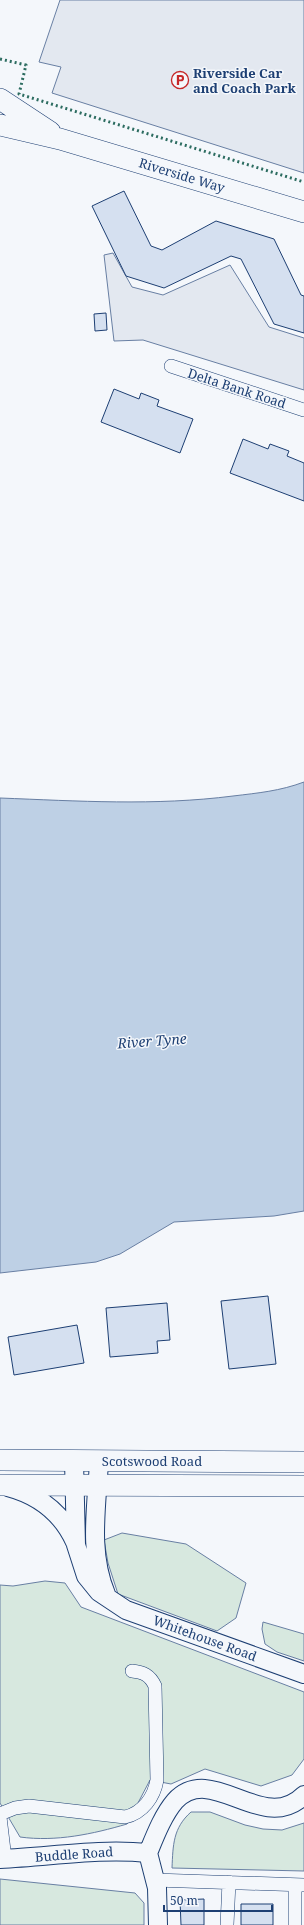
<svg xmlns="http://www.w3.org/2000/svg" width="304" height="1925" font-family="'Noto Serif',serif">
	<rect width="100%" height="100%" fill="#f4f7fb"/>
	<!-- green -->
	<path fill="#d7e8df" stroke="#687fa3" d="M122 1533 186 1544 246 1583 236 1618 217 1631 118 1594 108 1563 104 1540Z
		M45 1581 65 1583 81 1607 304 1692V1759L292 1775 261 1786 205 1769 171 1784 150 1780 127 1824C93 1834 56 1842 20 1837L0 1803V1585L13 1586Z
		M263 1622 304 1634V1661L277 1652 265 1644 262 1629Z
		M191 1812H210L245 1825 263 1829 282 1830 304 1823V1871L172 1868C173 1845 173 1828 191 1812Z
		M0 1879 135 1893 144 1903V1925H0Z"/>
	<!-- parking -->
	<path fill="#e3e8f0" stroke="#687fa3" d="M60 0H304V173L52 93 61 67 39 62Z
		M113 253 132 287 163 295 230 265 269 327 304 338V390L143 340 114 341 104 255Z"/>
	<!-- water -->
	<path fill="#bed0e5" stroke="#687fa3" d="M304 782V1211L274 1216 174 1222 120 1254 96 1262 0 1273V798C78 801 155 806 233 796 258 793 280 791 304 782Z"/>
	<!-- building -->
	<path fill="#d5e0f0" stroke="#1d3f73" d="M124 191 151 246 162 250 216 221 274 239 301 295 304 296V333L274 324 241 259 231 256 164 288 126 276 92 206Z
		M106 313 107 330 95 331 94 314Z
		M114 389 139 399 141 393 159 400 157 406 193 419 180 453 101 422Z
		M243 439 268 449 270 444 289 451 287 456 304 463V501L230 473Z
		M268 1296 276 1364 229 1369 221 1301Z
		M167 1303 170 1340 157 1341 158 1353 110 1357 106 1308Z
		M77 1325 84 1363 14 1375 8 1337Z
		M204 1899V1925H181L180 1900Z
		M241 1904H273V1925H241Z"/>
	<g fill="none" stroke-linecap="round" stroke-linejoin="round">
		<!-- street casing -->
		<g stroke="#1d3f73" stroke-width="14">
			<path id="street" d="M171 366 304 410
				M0 1814 15 1808 29 1806 125 1817C143 1813 154 1797 157 1780L155 1686C150 1675 143 1672 132 1671
				M0 1817 5 1859
				M155 1880 304 1885
				M227 1925 229 1882
				M295 1925V1885"/>
		</g>
		<!-- secondary casing -->
		<g stroke="#1d3f73" stroke-width="20">
			<path id="secondary" d="M74 1460 76 1545 86 1576 99 1592 126 1610 304 1674
				M99 1461C97 1506 88 1551 106 1594
				M8 1487C38 1495 62 1513 75 1542
				M148 1853C155 1836 163 1815 175 1801 212 1761 263 1836 304 1795
				M148 1853 157 1888 158 1925
				M0 1859C50 1857 98 1848 148 1853"/>
		</g>
		<!-- primary casing -->
		<g stroke="#1d3f73" stroke-width="22">
			<path id="primary" d="M0 99 50 132
				M0 125 60 139 304 212
				M0 1460 304 1462
				M0 1485 304 1486"/>
		</g>
		<!-- street -->
		<use href="#street" stroke="#f4f7fb" stroke-width="13"/>
		<!-- secondary -->
		<use href="#secondary" stroke="#f4f7fb" stroke-width="18"/>
		<!-- primary -->
		<use href="#primary" stroke="#f4f7fb" stroke-width="21"/>
		<!-- hedge -->
		<path stroke="#2c6c60" stroke-width="3" stroke-dasharray="2 3" stroke-linecap="butt" d="M0 59 26 65 19 94 304 182"/>
	</g>
	<!-- icons -->
	<defs>
		<g id="parking-ring" transform="scale(0.9)"><circle r="9.5" fill="#f4f7fb" stroke="#c62828" stroke-width="1.5"/><path d="M-3.5-5.5H1a3.5 3.5 0 0 1 0 7H-1V5.5H-3.5ZM-1-3.4V-.6H.8a1.4 1.4 0 0 0 0-2.8Z" fill="#c62828"/></g>
	</defs>
	<g fill-rule="evenodd">
		<use href="#parking-ring" x="180" y="80"/>
	</g>
	<g text-anchor="middle" stroke-width="3" stroke-linejoin="round" paint-order="stroke">
		<!-- poi labels -->
		<g font-size="13" font-weight="bold" fill="#1d3f73" stroke="#f4f7fb" text-anchor="start">
			<text x="193" y="78">Riverside Car<tspan x="193" dy="15">and Coach Park</tspan></text>
		</g>
		<!-- street labels -->
		<g font-size="13" fill="#1d3f73" stroke="#f4f7fb">
			<text transform="translate(182 175) rotate(17)" y="5">Riverside Way</text>
			<text transform="translate(237 388) rotate(18)" y="5">Delta Bank Road</text>
			<text x="152" y="1466">Scotswood Road</text>
			<text transform="translate(205 1638) rotate(20)" y="5">Whitehouse Road</text>
			<text transform="translate(74 1854) rotate(-4)" y="5">Buddle Road</text>
		</g>
		<!-- water labels -->
		<g font-size="14" font-style="italic" fill="#1d3f73" stroke="#f4f7fb">
			<text transform="translate(152 1041) rotate(-4)" y="5">River Tyne</text>
		</g>
	</g>
	<!-- scale -->
	<path d="M164 1905v6h108v-6" fill="none" stroke="#1d3f73" stroke-width="2"/>
	<text x="170" y="1905" font-size="12" fill="#1d3f73" stroke="#f4f7fb" stroke-width="3" paint-order="stroke">50 m</text>
</svg>
